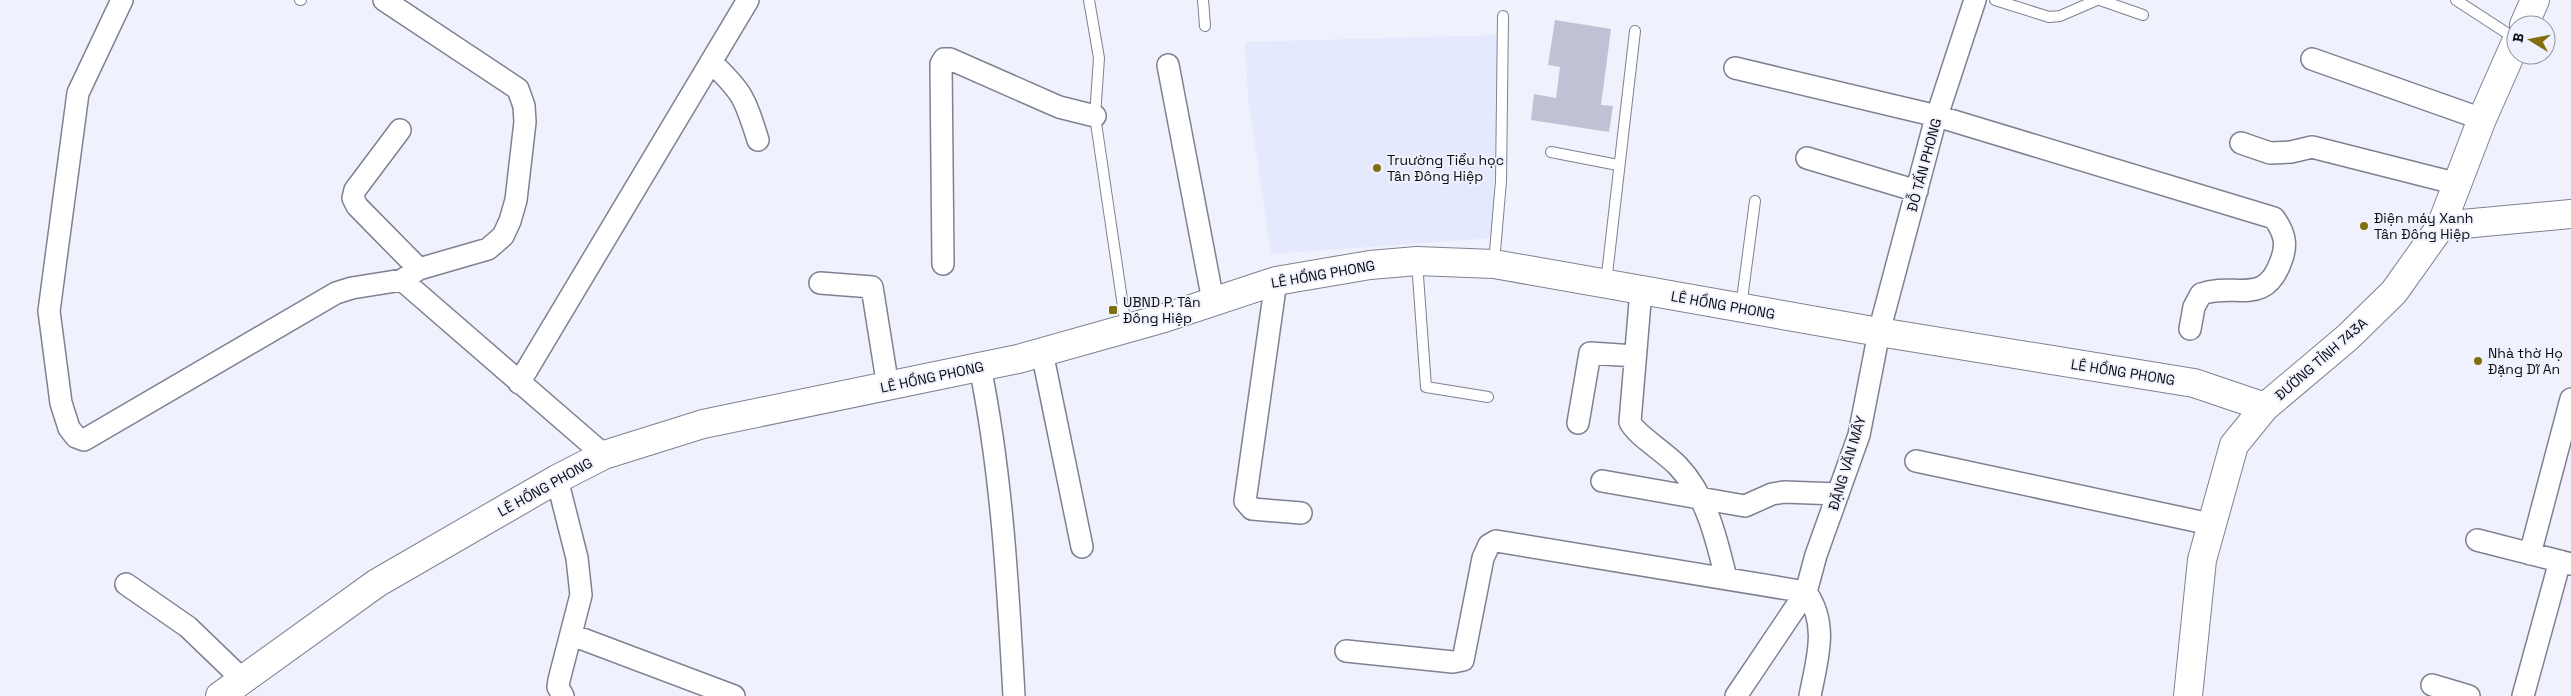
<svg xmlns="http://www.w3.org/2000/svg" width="2571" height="696" font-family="'Space Grotesk',sans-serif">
	<rect width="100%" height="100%" fill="#eff1fc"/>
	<!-- built -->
	<path fill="#e5e9fd" d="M1500 35 1492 238 1271 254 1248 97 1245 42Z"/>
	<!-- building -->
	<path fill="#bfc2d4" d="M1555 20 1611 29 1601 105 1613 106 1609 132 1531 120 1534 94 1556 98 1560 67 1548 65Z"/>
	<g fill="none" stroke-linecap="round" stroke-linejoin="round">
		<!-- lane casing -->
		<g stroke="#7f8192" stroke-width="12">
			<path id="lane" d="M300 0H301
				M1089 0 1099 58 1095 116 1126 327
				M1203 0 1205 26
				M1995 0 2049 17 2060 16 2097 0
				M2100 0 2143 15
				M2456 0 2516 39
				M1551 152 1618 165
				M1417 262 1426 387 1488 397
				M1494 263 1501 181 1503 16
				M1606 283 1635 31
				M1741 307 1755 201"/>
		</g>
		<!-- street casing -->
		<g stroke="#7f8192" stroke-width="24">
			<path id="street" d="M122 0 78 93 49 311 61 403 69 428 76 437 84 440 336 293 352 288 402 280
				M384 0 518 89 524 106 525 122 516 200 510 221 503 236 488 249 419 269 402 280 604 455
				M2312 59 2482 119
				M711 62C743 92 745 99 758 140
				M1168 65 1213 301
				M1735 68 1937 116 2274 218C2284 232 2288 244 2281 261 2265 307 2236 282 2201 294L2194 307 2190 329
				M400 130 355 190 353 198 357 206 419 269
				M2241 143 2270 153 2291 152 2312 147 2458 184
				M1807 158 1917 191
				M943 264 941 64 944 59H950L1059 107 1095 116
				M1276 281 1245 501 1252 509 1301 513
				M820 283 872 287 888 387
				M1641 290 1630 422C1635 434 1666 453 1678 466 1707 497 1716 537 1726 578
				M1042 352 1082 547
				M980 367C1002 475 1008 586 1014 696
				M519 383 748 0
				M1578 423 1590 353 1635 356
				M1916 461 2210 524
				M557 479 577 558 581 595 559 680 558 687 563 696
				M1602 481 1745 506 1772 494 1784 492 1838 494
				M2477 540 2571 564
				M2530 554 2571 399
				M126 584 188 627 243 680
				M572 635 734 696
				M1346 651 1453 662 1463 660 1483 558 1489 545 1496 541 1806 592C1829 625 1817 659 1810 696
				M2432 685 2469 696
				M1736 696 1806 592 1816 555 1859 435 1879 332 1934 125 1975 0
				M2523 696 2560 561"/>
		</g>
		<!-- secondary casing -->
		<g stroke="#7f8192" stroke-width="30">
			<path id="secondary" d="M2524 25 2535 0
				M2441 226 2571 214
				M220 696 377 583 557 479 604 455 703 424 1018 359 1164 318 1276 281 1370 265 1417 261 1494 264 1879 332 2194 383 2265 407
				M2188 696 2202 560 2234 445 2265 407 2348 337 2394 292 2441 226 2482 119 2516 42"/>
		</g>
		<!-- lane -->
		<use href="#lane" stroke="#fff" stroke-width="10"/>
		<!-- street -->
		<use href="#street" stroke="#fff" stroke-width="21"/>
		<!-- secondary -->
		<use href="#secondary" stroke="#fff" stroke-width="28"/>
	</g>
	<!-- markers -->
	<g fill="#816f0e" stroke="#eff1fc" stroke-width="2">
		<circle cx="1377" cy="168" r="5"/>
		<circle cx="2364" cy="226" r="5"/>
		<rect x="1108" y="305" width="10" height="10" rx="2.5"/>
		<circle cx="2478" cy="361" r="5"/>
	</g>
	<g text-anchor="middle" stroke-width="4" stroke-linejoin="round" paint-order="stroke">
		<!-- poi labels -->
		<g font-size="14" fill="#0a0b11" stroke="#eff1fc" text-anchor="start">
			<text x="1387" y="165">Truường Tiểu học<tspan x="1387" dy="16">Tân Đông Hiệp</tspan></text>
			<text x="2374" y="223">Điện máy Xanh<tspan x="2374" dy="16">Tân Đông Hiệp</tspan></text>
			<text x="1123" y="307">UBND P. Tân<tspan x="1123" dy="16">Đông Hiệp</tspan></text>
			<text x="2488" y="358">Nhà thờ Họ<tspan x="2488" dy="16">Đặng Dĩ An</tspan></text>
		</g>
		<!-- street labels -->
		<g font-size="14" fill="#0a0b11" stroke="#eff1fc">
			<text transform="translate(1924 165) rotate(-75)" y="5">ĐỖ TẤN PHONG</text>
			<text transform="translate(1323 274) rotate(-10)" y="5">LÊ HỒNG PHONG</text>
			<text transform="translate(1723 305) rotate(10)" y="5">LÊ HỒNG PHONG</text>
			<text transform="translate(2321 359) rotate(-41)" y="5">ĐƯỜNG TỈNH 743A</text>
			<text transform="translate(2123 372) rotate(9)" y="5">LÊ HỒNG PHONG</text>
			<text transform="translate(932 377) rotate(-12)" y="5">LÊ HỒNG PHONG</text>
			<text transform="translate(1847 463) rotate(-73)" y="5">ĐẶNG VĂN MÂY</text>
			<text transform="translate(545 487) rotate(-29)" y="5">LÊ HỒNG PHONG</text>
		</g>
	</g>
	<!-- north arrow -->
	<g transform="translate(2531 40) rotate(280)"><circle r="24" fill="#eff1fc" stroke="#93959e"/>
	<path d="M0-4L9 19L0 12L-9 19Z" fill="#816f0e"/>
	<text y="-8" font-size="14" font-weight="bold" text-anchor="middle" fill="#0a0b11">B</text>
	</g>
</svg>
